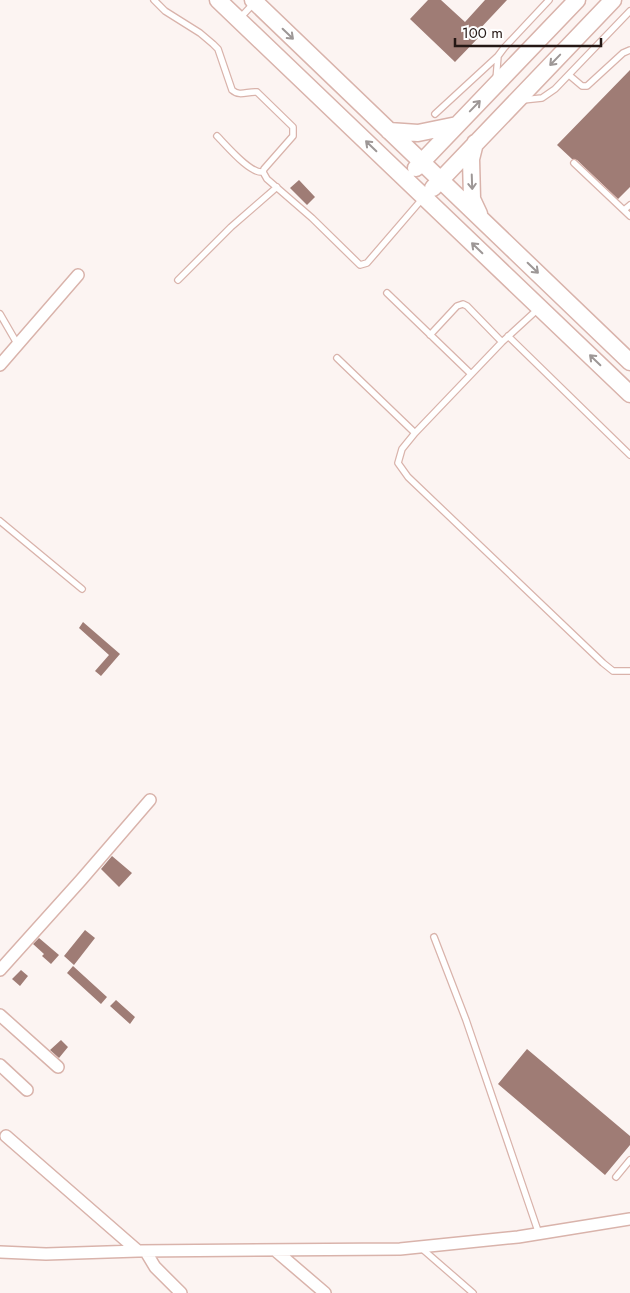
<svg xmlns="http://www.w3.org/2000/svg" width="630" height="1293" font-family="Jost,sans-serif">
	<rect width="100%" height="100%" fill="#fcf4f2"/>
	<!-- building -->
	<path fill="#9f7c75" d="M428 0H441L465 22 485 0H507L476 33 480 36 455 62 410 19Z
		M630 70V187L618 199 577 160 572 159 557 145Z
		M299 180 315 197 307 205 290 188Z
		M83 622 120 654 101 676 95 671 109 655 79 628Z
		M112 856 132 873 119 887 101 869Z
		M85 930 95 938 74 965 64 956Z
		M39 938 59 955 51 964 42 956 44 954 33 944Z
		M73 966 107 997 101 1004 67 973Z
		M21 970 28 976 20 986 12 979Z
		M116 1000 135 1017 130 1024 110 1006Z
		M61 1040 68 1047 59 1058 50 1050Z
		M527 1049 630 1136V1145L605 1175 498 1084Z"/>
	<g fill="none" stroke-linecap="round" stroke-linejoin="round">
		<!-- lane casing -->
		<g stroke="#d9b3ab" stroke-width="8">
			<path id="lane" d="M154 0 165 11 200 33 213 44 218 49 232 90C240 97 247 91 257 92L293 127V136L264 169 263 172
				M240 18 254 3
				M569 75 582 86H587L623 53 630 50
				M496 80 498 56 504 48 549 0
				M523 100 542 98 555 89 630 11
				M435 114 498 56
				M217 136C227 146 250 174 263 172
				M574 163 630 216
				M263 172 267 179 312 218 360 265 367 263 423 198
				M624 210 630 205
				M178 280 231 227 277 187
				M387 293 471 374
				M538 309 502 342 415 433 402 449 398 463 408 477 603 663 613 671H630
				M0 314 18 345
				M430 335 457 306 463 304 467 306 502 342
				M508 336 630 455
				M337 358 415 433
				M0 521 82 589
				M434 937 466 1020 539 1234
				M616 1177 630 1160
				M420 1247 473 1293"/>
		</g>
		<!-- street casing -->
		<g stroke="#d9b3ab" stroke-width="14">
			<path id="street" d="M0 365 78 275
				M0 970 81 880 150 800
				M0 1015 58 1067
				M0 1065 27 1090
				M6 1136 138 1251
				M276 1251 325 1293
				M0 1252 46 1254 138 1251 400 1249 518 1237 630 1219
				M146 1252 155 1267 181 1293"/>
		</g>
		<!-- secondary casing -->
		<g stroke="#d9b3ab" stroke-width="19">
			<path id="secondary" d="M218 0 630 394
				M253 0 630 362
				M389 131 418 133 457 125
				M475 143 471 159 472 199 479 214
				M416 168 577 0
				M433 188 613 0"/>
		</g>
		<!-- lane -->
		<use href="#lane" stroke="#fff" stroke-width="5.5"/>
		<!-- street -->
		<use href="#street" stroke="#fff" stroke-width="11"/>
		<!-- secondary -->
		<use href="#secondary" stroke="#fff" stroke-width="16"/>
	</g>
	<!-- one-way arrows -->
	<defs><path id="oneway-shaft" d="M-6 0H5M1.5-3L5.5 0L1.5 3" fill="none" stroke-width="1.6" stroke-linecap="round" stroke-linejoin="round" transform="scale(1.25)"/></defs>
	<g stroke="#9d9796">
		<use href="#oneway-shaft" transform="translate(288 34) rotate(44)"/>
		<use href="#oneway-shaft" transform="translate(555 60) rotate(134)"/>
		<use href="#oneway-shaft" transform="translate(475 106) rotate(-46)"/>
		<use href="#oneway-shaft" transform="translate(371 146) rotate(-136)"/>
		<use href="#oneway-shaft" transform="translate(472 182) rotate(88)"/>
		<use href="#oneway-shaft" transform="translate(477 248) rotate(-136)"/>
		<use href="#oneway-shaft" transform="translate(533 268) rotate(44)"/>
		<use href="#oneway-shaft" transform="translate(595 360) rotate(-136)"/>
	</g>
	<!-- scale -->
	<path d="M455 38v8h146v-8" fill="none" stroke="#251815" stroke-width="2.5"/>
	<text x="462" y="38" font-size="15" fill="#251815" stroke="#ffffff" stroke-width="4" paint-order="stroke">100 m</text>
</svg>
